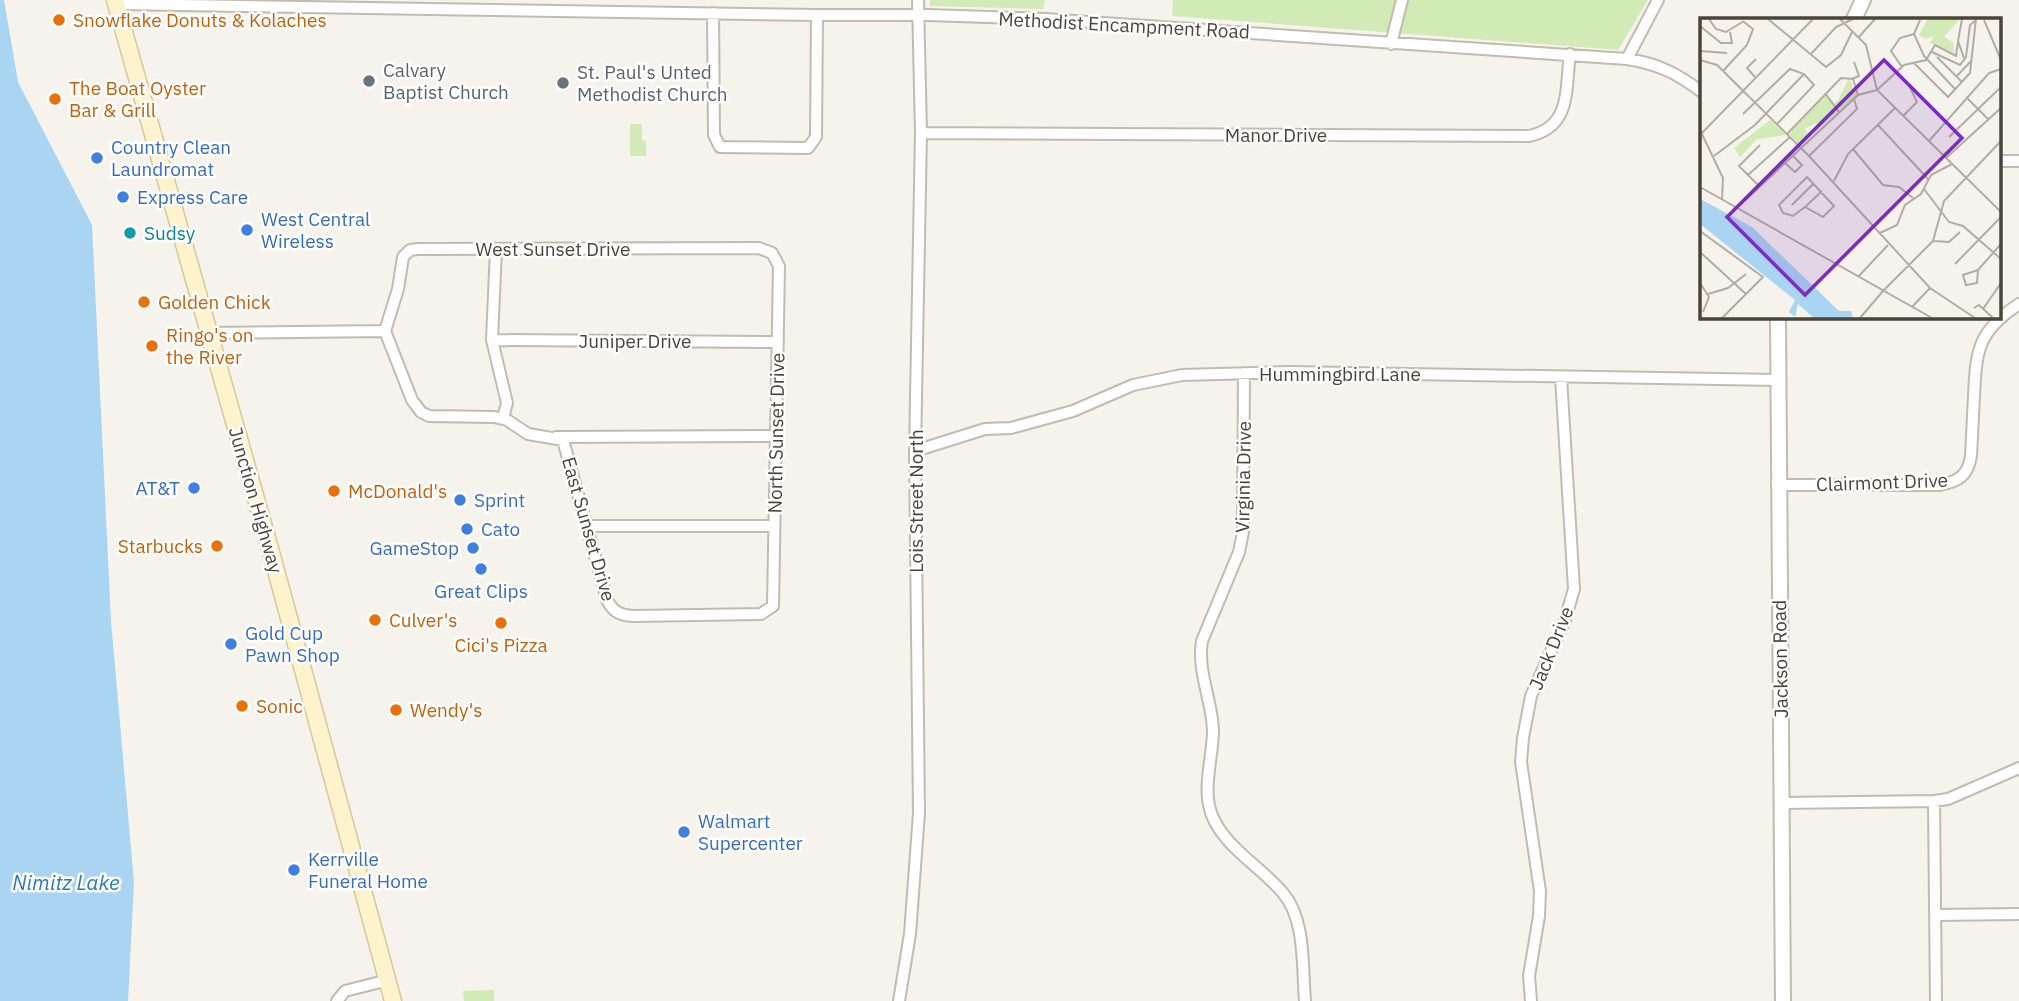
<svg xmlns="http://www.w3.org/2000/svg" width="2019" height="1001" font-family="'IBM Plex Sans',sans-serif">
	<rect width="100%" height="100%" fill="#f6f3ec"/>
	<!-- green -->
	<path fill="#d2eab5" d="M930 0H1045L1043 9 930 6Z
		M1173 0H1648L1618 50 1172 16Z
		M630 124H642V140L646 141V156H630Z
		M494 990V1001H464L463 991Z"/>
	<!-- water -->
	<path fill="#a9d4f2" d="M0 0H4L18 82 92 225 111 621 134 883 128 1001H0Z"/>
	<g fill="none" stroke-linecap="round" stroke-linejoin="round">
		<!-- minor casing -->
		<g stroke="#c2bbae" stroke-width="14">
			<path id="minor" d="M116 4 817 15H928L1045 19 1627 59C1659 64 1676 73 1702 92
				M713 13 714 135 720 147 808 148 816 137 817 15
				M1391 44 1402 0
				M1627 59 1658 0
				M921 133 1529 136C1572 127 1565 89 1570 54
				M2000 161H2019
				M759 248 772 253 779 266 773 606 761 614 633 616C620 615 613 612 607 600L563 440 528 434 507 420 494 417 429 416 421 412 412 400 385 331 398 289 403 257 410 250 418 249Z
				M496 249 492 340 507 403 503 418
				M208 333 385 331
				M492 340 778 342
				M1244 373 1243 532 1239 552 1202 641C1197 672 1212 700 1213 730 1213 760 1200 792 1214 820 1229 850 1262 868 1283 893 1306 920 1302 967 1305 1001
				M556 437 776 436
				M915 451 985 429 1011 428 1073 411 1133 385 1182 375 1289 372 1778 380
				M1777 485H1939C1958 482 1968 476 1971 456 1972 436 1973 416 1974 396 1976 350 1978 331 2019 304
				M587 526H774
				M1934 801 1936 1001
				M1782 803 1934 801 1948 799 2019 768
				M1936 915 2019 914
				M337 1001 345 991 388 980
				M899 1001 910 934 919 813 915 451 921 133 918 0
				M1531 1001 1529 976 1539 916 1540 891 1521 762 1523 738 1531 696 1565 620 1574 589 1561 377"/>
		</g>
		<!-- tertiary casing -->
		<g stroke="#c2bbae" stroke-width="18">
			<path id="tertiary" d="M1854 19 1863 0
				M1778 317 1783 1001"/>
		</g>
		<!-- secondary casing -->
		<g stroke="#d6c79b" stroke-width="19">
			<path id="secondary" d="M115 0 271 552 393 1001"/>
		</g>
		<!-- minor -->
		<use href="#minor" stroke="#fff" stroke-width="10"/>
		<!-- tertiary -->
		<use href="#tertiary" stroke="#fff" stroke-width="14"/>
		<!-- secondary -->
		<use href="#secondary" stroke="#fff3cd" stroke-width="16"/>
	</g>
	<!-- markers -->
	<g fill="#e8710a" stroke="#fff" stroke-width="2.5">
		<circle cx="59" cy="20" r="7"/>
		<circle cx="55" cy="99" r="7"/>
		<circle cx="144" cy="302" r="7"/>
		<circle cx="152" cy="346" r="7"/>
		<circle cx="334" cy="491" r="7"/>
		<circle cx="217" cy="546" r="7"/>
		<circle cx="375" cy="620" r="7"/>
		<circle cx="501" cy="623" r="7"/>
		<circle cx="242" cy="706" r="7"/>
		<circle cx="396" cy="710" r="7"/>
	</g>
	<g fill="#6b7280" stroke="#fff" stroke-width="2.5">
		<circle cx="369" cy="81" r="7"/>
		<circle cx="563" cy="83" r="7"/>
	</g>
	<g fill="#3f7fe0" stroke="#fff" stroke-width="2.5">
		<circle cx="97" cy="158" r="7"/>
		<circle cx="123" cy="197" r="7"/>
		<circle cx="247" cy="230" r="7"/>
		<circle cx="194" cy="488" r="7"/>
		<circle cx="460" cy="500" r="7"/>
		<circle cx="467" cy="529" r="7"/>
		<circle cx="473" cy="548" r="7"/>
		<circle cx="481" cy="569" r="7"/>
		<circle cx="231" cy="644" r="7"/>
		<circle cx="684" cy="832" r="7"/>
		<circle cx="294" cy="870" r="7"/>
	</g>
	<circle fill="#0f9aa8" stroke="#fff" stroke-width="2.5" cx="130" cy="233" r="7"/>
	<g text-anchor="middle" stroke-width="5" stroke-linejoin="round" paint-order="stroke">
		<!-- food labels -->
		<g font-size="19" fill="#c56008" stroke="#fff" text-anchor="start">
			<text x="73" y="27">Snowflake Donuts &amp; Kolaches</text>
			<text x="69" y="95">The Boat Oyster<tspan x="69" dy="22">Bar &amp; Grill</tspan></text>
			<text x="158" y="309">Golden Chick</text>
			<text x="166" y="342">Ringo's on<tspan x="166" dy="22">the River</tspan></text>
			<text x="348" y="498">McDonald's</text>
			<text x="203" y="553" text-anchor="end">Starbucks</text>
			<text x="389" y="627">Culver's</text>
			<text x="501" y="652" text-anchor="middle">Cici's Pizza</text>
			<text x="256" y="713">Sonic</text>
			<text x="410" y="717">Wendy's</text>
		</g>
		<!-- street labels -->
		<g font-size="19" fill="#4b4439" stroke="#fff">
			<text transform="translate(1124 25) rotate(3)" y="7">Methodist Encampment Road</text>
			<text x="1276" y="142">Manor Drive</text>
			<text x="553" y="256">West Sunset Drive</text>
			<text x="635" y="348">Juniper Drive</text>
			<text x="1340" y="381">Hummingbird Lane</text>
			<text transform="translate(776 433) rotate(-89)" y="7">North Sunset Drive</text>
			<text transform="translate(1243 477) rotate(-89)" y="7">Virginia Drive</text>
			<text transform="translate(1882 482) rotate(-2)" y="7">Clairmont Drive</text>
			<text transform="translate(256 500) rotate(74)" y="7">Junction Highway</text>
			<text transform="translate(916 501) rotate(-90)" y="7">Lois Street North</text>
			<text transform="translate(589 529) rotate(74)" y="7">East Sunset Drive</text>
			<text transform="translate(1551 648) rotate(-68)" y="7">Jack Drive</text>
			<text transform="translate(1780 659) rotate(-91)" y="7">Jackson Road</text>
		</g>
		<!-- worship labels -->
		<g font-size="19" fill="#5b616d" stroke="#fff" text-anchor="start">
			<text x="383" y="77">Calvary<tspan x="383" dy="22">Baptist Church</tspan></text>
			<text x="577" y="79">St. Paul's Unted<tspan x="577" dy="22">Methodist Church</tspan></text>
		</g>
		<!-- shop labels -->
		<g font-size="19" fill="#366cbe" stroke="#fff" text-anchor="start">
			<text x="111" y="154">Country Clean<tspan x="111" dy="22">Laundromat</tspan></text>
			<text x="137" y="204">Express Care</text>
			<text x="261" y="226">West Central<tspan x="261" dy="22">Wireless</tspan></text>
			<text x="180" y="495" text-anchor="end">AT&amp;T</text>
			<text x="474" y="507">Sprint</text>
			<text x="481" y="536">Cato</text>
			<text x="459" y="555" text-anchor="end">GameStop</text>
			<text x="481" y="598" text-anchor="middle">Great Clips</text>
			<text x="245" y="640">Gold Cup<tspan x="245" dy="22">Pawn Shop</tspan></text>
			<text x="698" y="828">Walmart<tspan x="698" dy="22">Supercenter</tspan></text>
			<text x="308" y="866">Kerrville<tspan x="308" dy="22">Funeral Home</tspan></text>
		</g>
		<!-- culture labels -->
		<g font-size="19" fill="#0d838f" stroke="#fff" text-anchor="start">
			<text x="144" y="240">Sudsy</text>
		</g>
		<!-- water labels -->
		<g font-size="21" font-style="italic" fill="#2e7ab2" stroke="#fff">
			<text x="66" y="890">Nimitz Lake</text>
		</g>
	</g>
	<!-- overview -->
	<g transform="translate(1700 18)">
		<rect width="301" height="301" fill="#f6f3ec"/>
		<path d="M228 1H260L244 19 253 24 254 35 230 25 234 18 225 21 219 17ZM149 60 157 77 120 109 116 105 105 111 109 118 100 127 89 116 125 77 133 86 138 82ZM70 102 86 117 57 121 40 139 34 130Z" fill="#d2eab5"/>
		<path d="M0 181 52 209 139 293H151L153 300H114L98 286 95 299 89 294 95 282 0 206Z" fill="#a9d4f2"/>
		<path fill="none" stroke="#b2ada4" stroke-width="2" d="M9 1 16 11 26 14 44 3M68 1 126 49 141 37 152 14M140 1 166 27 177 72 301 194M262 1 258 23 264 40M220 2 214 16 224 38 255 71M284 2 301 42M0 8 21 25H32L30 14M158 20 175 1M0 33 27 35M232 34 260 47 266 39 270 7 275 3M110 37 136 9 153 1M237 39 262 64M0 42 17 47 109 138 230 270 275 300M214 45 248 79 270 55 276 1M202 49 191 33 200 20 214 16M23 53 47 27 53 11 44 4M55 59 47 50 56 41M256 59 271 43M152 61 159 58 154 44M125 75 139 94M266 79 289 102M43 96 90 51 104 56 114 67 77 106M203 98 217 84 208 65M178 107 228 161M0 112 23 160 22 182M1 116 113 1M87 116 141 60 153 61 158 77M249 119 301 69M229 123 289 55 301 51M153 131 183 167 199 169 213 180M14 138 55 107 104 56M109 138 157 91 154 81M246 140 301 90M84 144 95 154 102 147 92 137M48 157 90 119M107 159 134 188 123 199 105 189 93 198 83 195 79 187ZM134 163 148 136 195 90M59 168 39 148 60 127M0 169 232 300M224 171 249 204 263 208 301 241M92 187 114 165M37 190 158 77 177 72 204 47 226 42 235 27 256 38 258 24M104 190 122 173M0 213 63 259 22 300M180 215 197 207 205 187 221 176 231 157 252 146M233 223 249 224 260 214M0 234 46 276M255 246 301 199M278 252 277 265 266 267 263 257ZM278 252 301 226M158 259 188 227M0 265 9 279 3 294M183 273 233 223 244 183 301 123M8 276 28 270 46 256M212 289 230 270M274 290 279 287 293 300M283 291 301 265M160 300 183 273"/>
		<path fill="#7b2cbf" fill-opacity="0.15" stroke="#7b2cbf" stroke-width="3.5" d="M184 42 262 120 105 277 27 199Z"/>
		<rect width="301" height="301" fill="none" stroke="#4b4439" stroke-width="3.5"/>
	</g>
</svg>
